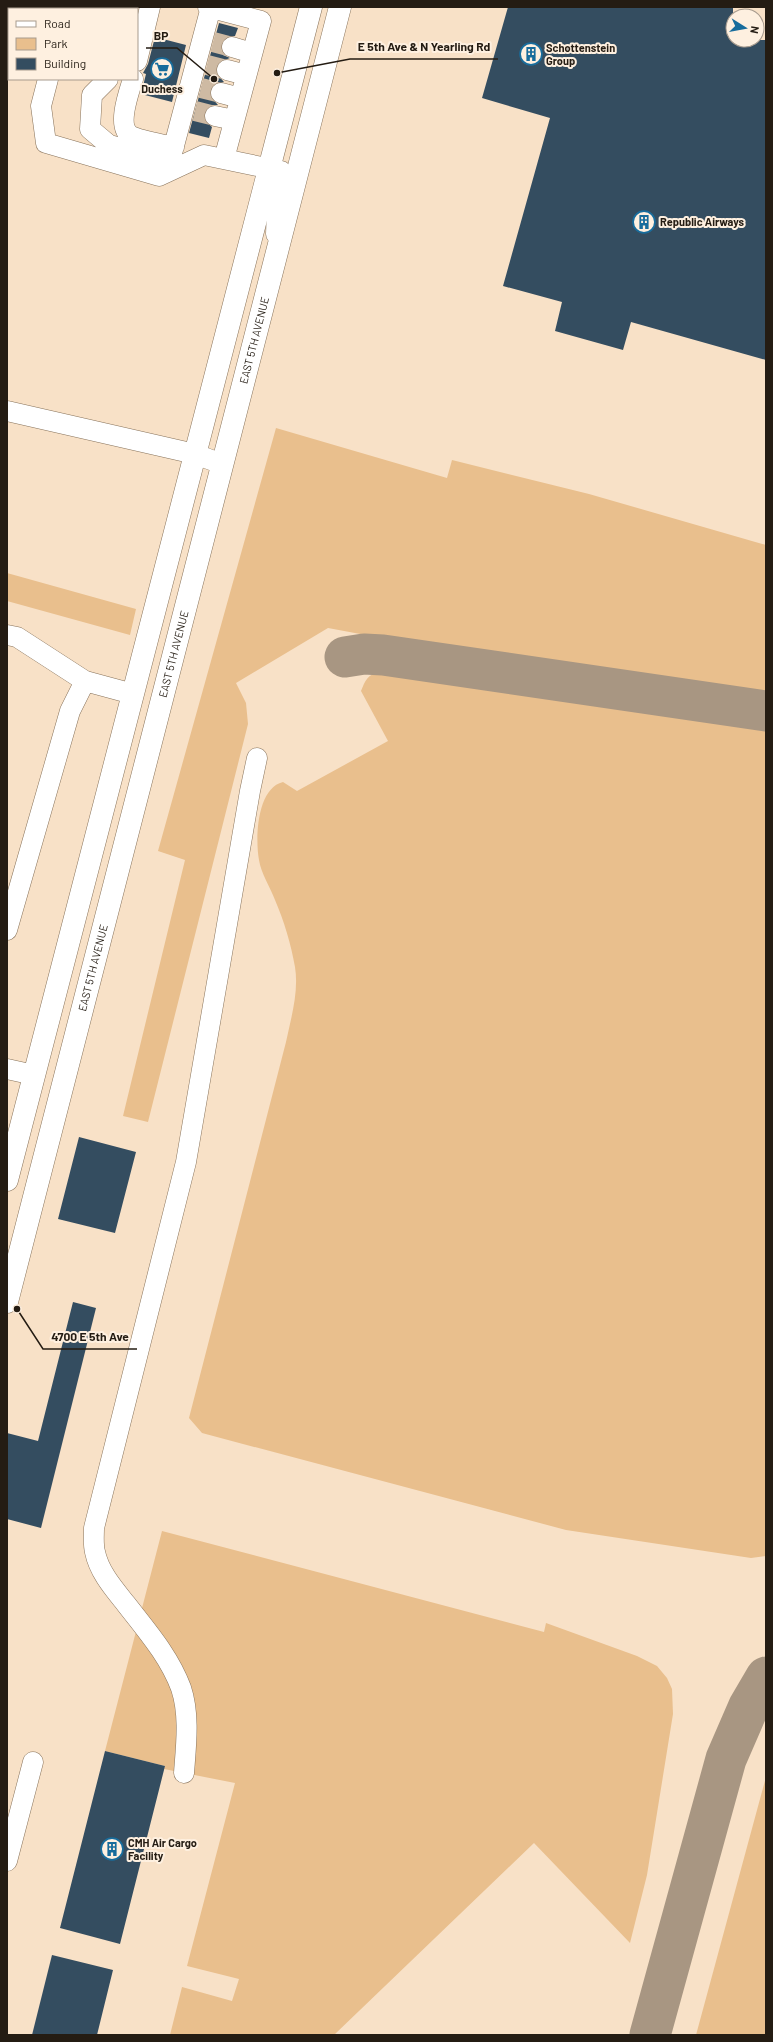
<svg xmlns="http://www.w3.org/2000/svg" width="773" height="2042" font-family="Barlow,sans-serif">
	<rect width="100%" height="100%" fill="#f8e1c7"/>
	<!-- green -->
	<path fill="#e9bf8d" d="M276 428 447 478 452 460 589 494 766 545V694L387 639 328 628 236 683 246 703 248 724 148 1122 123 1116 185 860 158 851Z
		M7 573 136 609 130 635 7 601Z
		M379 672 766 729V1556L751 1558 566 1530 202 1433 189 1418 286 1042C291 1018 299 992 295 967 291 944 284 921 275 900 270 887 261 873 259 860 255 838 257 788 283 782L297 791 388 741 361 691C365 681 368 674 379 672Z
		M162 1531 544 1632 546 1623 637 1656 657 1666 667 1678 672 1689 673 1714 647 1875 630 1943 534 1843 334 2035H170L182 1987 232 2001 239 1979 187 1966 235 1783 164 1769 165 1766 105 1751Z
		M766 1777V2035H696Z"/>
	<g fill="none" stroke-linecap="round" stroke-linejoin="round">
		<!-- taxiway -->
		<path stroke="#a89682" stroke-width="41" d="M345 657 364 654 383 655 766 711
			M650 2035 726 1759 749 1706 766 1677"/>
	</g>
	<!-- building -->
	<path fill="#344d60" d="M508 7H733V40H766V360L631 322 623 350 555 331 562 302 503 286 550 118 482 98Z
		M219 23 238 28 235 36 224 38 221 44 223 55 230 58 219 62 216 67V73L224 82 213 85 210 90V96L218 105H211L204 113V120L212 127 209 138 189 133Z
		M155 37 186 45 172 102 141 94 146 74 143 73 148 64Z
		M79 1137 136 1152 115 1233 58 1219Z
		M73 1302 96 1308 41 1528 7 1519V1433L38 1441Z
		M105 1751 165 1766 120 1944 60 1928Z
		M52 1955 113 1970 97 2035H32Z"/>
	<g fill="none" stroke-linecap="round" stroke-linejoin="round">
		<!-- minor-tunnel -->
		<path stroke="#cebaa3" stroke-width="20" stroke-dasharray="20 10" stroke-linecap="butt" d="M213 42 232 47
			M207 65 227 70
			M201 88 221 93
			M195 111 215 116"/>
		<!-- minor casing -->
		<g stroke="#88735b" stroke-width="21">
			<path id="minor" d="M208 7 261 21 224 159
				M65 9 66 7
				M111 9 112 7
				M232 47 252 53
				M137 61 150 7
				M227 70 246 75
				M48 79 41 106 46 143 159 176 204 155 281 171 283 182 277 209 276 234
				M108 79 92 95 90 129 109 145 170 161
				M133 79C129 92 116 127 131 136 141 141 162 144 174 147
				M221 93 240 98
				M215 116 234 120
				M167 172 211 7
				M7 411 195 454 222 464
				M7 635 17 637 85 681 133 694
				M7 930 70 711 85 681
				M7 1069 34 1075
				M184 1773C186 1746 190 1715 181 1688 169 1656 147 1631 126 1604 114 1589 99 1572 95 1552 93 1544 94 1536 94 1528L186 1162 250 791 257 758
				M7 1861 33 1762"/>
		</g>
		<!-- major casing -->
		<g stroke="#88735b" stroke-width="23">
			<g id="major">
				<path d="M7 1180 311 7"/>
				<path id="s1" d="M7 1302 340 7"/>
			</g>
		</g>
		<!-- minor -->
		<use href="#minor" stroke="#fff" stroke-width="20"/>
		<!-- major -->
		<use href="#major" stroke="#fff" stroke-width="22"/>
	</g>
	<!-- icons -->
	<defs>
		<g id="building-ring" transform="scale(1.15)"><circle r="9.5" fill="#fef0e0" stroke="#176c9c" stroke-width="1.5"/><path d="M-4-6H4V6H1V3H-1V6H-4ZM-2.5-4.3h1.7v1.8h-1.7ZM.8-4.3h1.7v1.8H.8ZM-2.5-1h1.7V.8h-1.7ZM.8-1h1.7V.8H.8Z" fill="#176c9c"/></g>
		<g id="supermarket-ring" transform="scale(1.15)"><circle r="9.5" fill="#fef0e0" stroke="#176c9c" stroke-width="1.5"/><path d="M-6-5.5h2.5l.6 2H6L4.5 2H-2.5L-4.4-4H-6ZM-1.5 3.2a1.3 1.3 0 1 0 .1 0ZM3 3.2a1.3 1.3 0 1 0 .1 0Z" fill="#176c9c"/></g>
	</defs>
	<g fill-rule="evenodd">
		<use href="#building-ring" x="531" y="54"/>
		<use href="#supermarket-ring" x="162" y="69"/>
		<use href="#building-ring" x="644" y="222"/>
		<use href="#building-ring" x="112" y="1849"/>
	</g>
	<g text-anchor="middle" stroke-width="4" stroke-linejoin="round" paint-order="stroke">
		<!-- poi labels -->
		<g font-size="11" font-weight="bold" fill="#241c13" stroke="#fef0e0" text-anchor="start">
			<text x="546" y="52">Schottenstein<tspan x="546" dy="13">Group</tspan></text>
			<text x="162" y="93" text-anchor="middle">Duchess</text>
			<text x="660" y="226">Republic Airways</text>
			<text x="128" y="1847">CMH Air Cargo<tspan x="128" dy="13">Facility</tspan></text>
		</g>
		<!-- street labels -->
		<g font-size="11" fill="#241c13" stroke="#fef0e0">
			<text dy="4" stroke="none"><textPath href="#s1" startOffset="993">EAST 5TH AVENUE</textPath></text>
			<text dy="4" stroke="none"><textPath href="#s1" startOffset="669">EAST 5TH AVENUE</textPath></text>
			<text dy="4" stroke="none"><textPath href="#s1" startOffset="345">EAST 5TH AVENUE</textPath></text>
		</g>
	</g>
	<!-- callouts -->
	<path fill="none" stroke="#241c13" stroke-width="1.5" d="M214 79L177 48H146M277 73L350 59H498M17 1309L43 1349H137"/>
	<g fill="#241c13" stroke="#fef0e0" stroke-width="1.5">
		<circle cx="214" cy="79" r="4"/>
		<circle cx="277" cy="73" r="4"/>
		<circle cx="17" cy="1309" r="4"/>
	</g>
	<g font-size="12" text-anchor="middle" font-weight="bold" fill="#241c13" stroke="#fef0e0" stroke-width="4" stroke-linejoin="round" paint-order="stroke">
		<text x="161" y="40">BP</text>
		<text x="424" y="51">E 5th Ave &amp; N Yearling Rd</text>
		<text x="90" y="1341">4700 E 5th Ave</text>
	</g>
	<!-- border -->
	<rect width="773" height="2042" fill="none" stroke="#241c13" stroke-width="16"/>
	<!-- legend -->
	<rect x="8" y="8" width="130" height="72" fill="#fef0e0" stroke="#a79b8e"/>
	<rect x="16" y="21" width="20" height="6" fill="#ffffff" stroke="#a79b8e"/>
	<text x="44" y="28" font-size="12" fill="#241c13">Road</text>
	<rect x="16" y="38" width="20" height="12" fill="#e9bf8d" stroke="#a79b8e"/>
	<text x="44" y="48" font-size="12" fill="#241c13">Park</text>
	<rect x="16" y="58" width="20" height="12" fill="#344d60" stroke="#a79b8e"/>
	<text x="44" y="68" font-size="12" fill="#241c13">Building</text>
	<!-- north arrow -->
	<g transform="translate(745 28) rotate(101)"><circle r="19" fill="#fef0e0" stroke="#a79b8e"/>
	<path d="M0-3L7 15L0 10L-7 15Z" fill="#176c9c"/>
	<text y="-6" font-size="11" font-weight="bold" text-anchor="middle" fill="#241c13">N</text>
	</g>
</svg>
